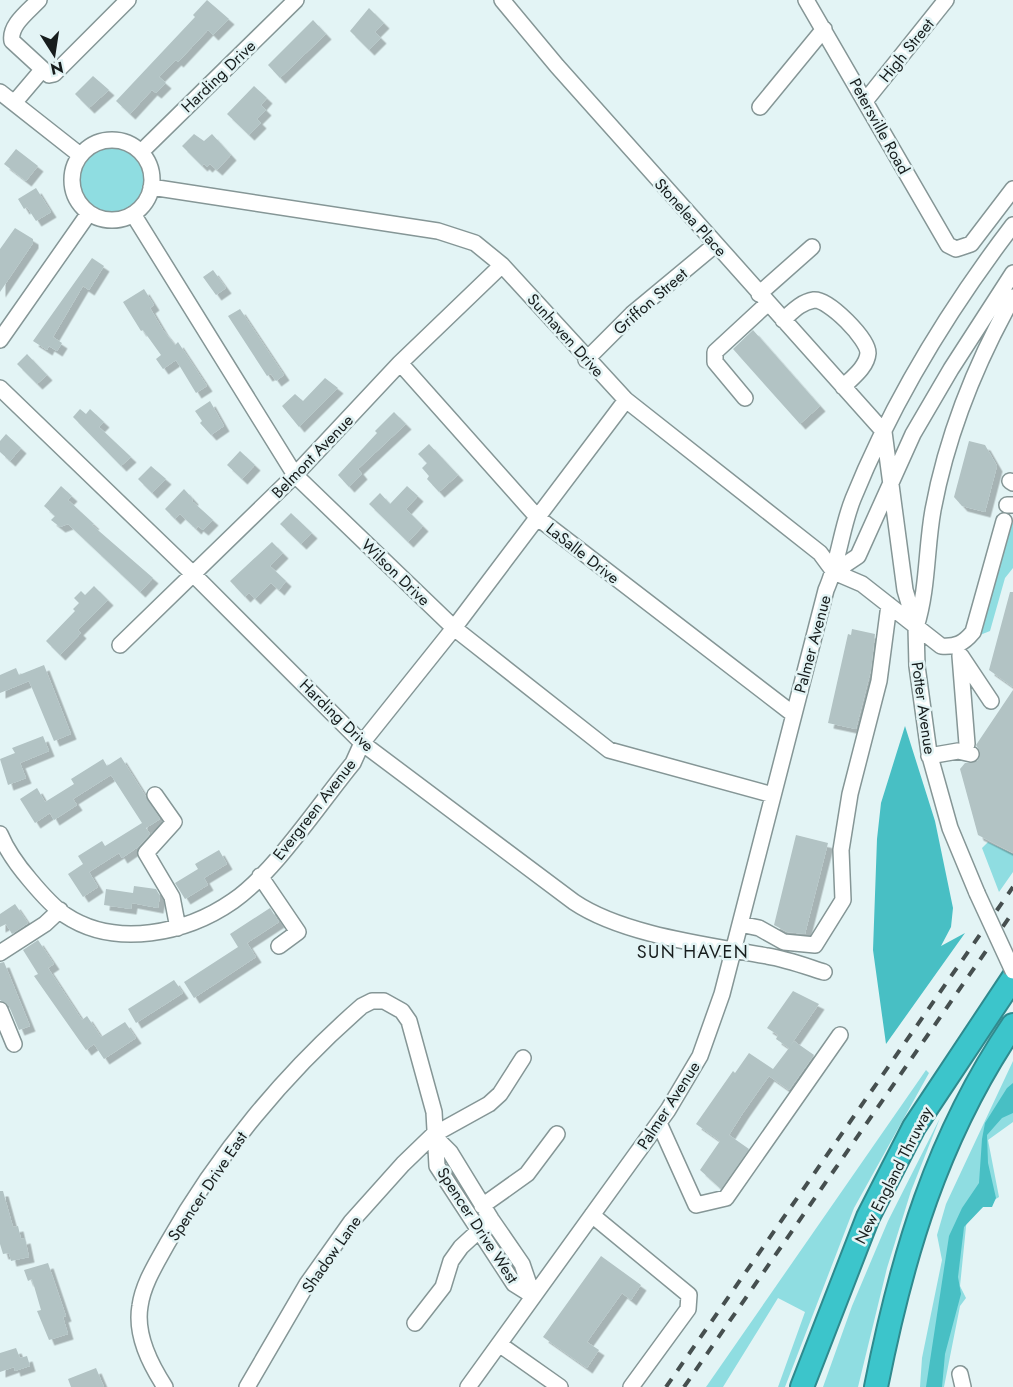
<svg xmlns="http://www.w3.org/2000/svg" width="1013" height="1387" font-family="Jost,sans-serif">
	<defs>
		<filter id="shadow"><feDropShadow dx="5.5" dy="5.5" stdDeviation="0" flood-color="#0004"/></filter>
	</defs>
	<rect width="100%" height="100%" fill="#e3f4f5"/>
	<!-- green -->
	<path fill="#8fdde1" d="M76 181a36 36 0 1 1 72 0a36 36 0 1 1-72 0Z
		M1013 521V568L1005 578 990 631 980 635Z
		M988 842 1013 854V872L999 892 982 848Z
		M1013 1061V1122L988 1140 999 1197 967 1217 960 1286 966 1298 960 1306 944 1387H920L922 1358 942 1260 937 1235 946 1204Z
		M926 1070 929 1073 854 1208 785 1387H778L805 1312 778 1298 723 1387H706Z
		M940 1118 911 1191 887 1268 858 1387H823L852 1306 888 1221Z"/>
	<!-- forest -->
	<path fill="#48bfc4" d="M905 726 935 821 953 908 951 927 941 946 965 933 886 1044 873 950 877 839 881 803Z
		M1013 1083V1113L1002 1118 987 1135 988 1163 996 1198 992 1207H983L964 1227 958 1277 961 1294 945 1354 942 1387H926L949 1236 962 1208 979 1183 982 1139 985 1123 1007 1088Z"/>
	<!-- building -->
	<path fill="#b2c3c4" filter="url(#shadow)" d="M207 0 229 19 213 35 208 30 178 62 176 60 159 77 166 83 156 93 152 90 130 114 116 101 195 17 193 15Z
		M369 8 384 23 375 32 381 38 369 50 350 31Z
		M313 20 326 34 280 78 268 65Z
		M93 76 109 90 89 108 75 94Z
		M254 86 267 98 261 105 266 110 257 119 261 123 249 135 227 114Z
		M194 134 204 141 212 134 231 155 217 170 210 164 207 167 204 164 202 166 182 146Z
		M16 149 38 166 26 181 4 164Z
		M36 188 51 212 36 221 27 207 24 209 18 199Z
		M15 228 33 239V243L0 292V249Z
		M92 258 104 266 89 290 83 286 53 337 62 343 57 351 49 346 47 350 33 341Z
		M213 270 226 288 216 295 203 277Z
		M144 289 154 305 150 308 163 330 175 345 178 342 207 386 196 393 176 360 163 369 156 359 161 355 143 330 141 331 123 302Z
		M240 309 284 375 276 381 271 374 267 376 228 316Z
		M753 330 820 406 800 424 733 349Z
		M27 354 47 375 37 384 17 364Z
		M325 378 338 388 299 427 282 406 295 394 303 401Z
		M210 401 224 426 211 435 200 423 202 421 195 411Z
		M80 409 86 414 90 409 104 422 99 427 131 457 121 466 73 417Z
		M394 412 406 424 358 469 362 474 349 487 338 475 377 433 375 431Z
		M6 434 21 448 10 461 0 452V441Z
		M969 441 985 445 997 466 985 512 962 506 954 497Z
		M429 444 458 475 439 492 427 479 429 476 422 468 427 463 418 454Z
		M240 451 255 465 242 479 227 465Z
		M151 466 166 479 152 493 138 479Z
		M61 486 72 496 68 500 94 524 92 525 153 578 140 592 68 524 60 527 51 520 55 516 44 506Z
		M407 486 418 496 406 509 423 526 408 542 369 504 380 493 390 504Z
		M184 489 193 499 192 501 213 520 203 530 198 526 196 529 180 514 175 519 165 509Z
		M291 513 312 533 301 544 280 524Z
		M272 542 283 553 270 566 286 581 279 590 271 583 255 599 249 593 245 597 230 581Z
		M94 586 108 600 78 630 81 633 60 655 46 641 75 611 73 609 79 603 74 598 81 591 85 595Z
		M1010 592H1013V687L989 670Z
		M852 629 875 634 871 670 856 729 828 723 848 634 851 635Z
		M44 665 71 734 54 741 29 681 0 693V675L16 668 19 675Z
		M1013 690V853L978 835 960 769 965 763H973L978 760 980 752 976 745Z
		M43 736 49 751 20 763 26 778 8 785 0 759 15 753 12 748Z
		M121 757 160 819 146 828 150 834 138 847 122 858 119 853 89 872 98 887 83 897 68 874 83 864 78 856 102 841 105 846 142 823 111 775 73 799 77 805 54 820 50 813 35 823 20 799 37 788 45 802 74 784 71 779 103 759 107 766Z
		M796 835 828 843 805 934 787 932 774 925Z
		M219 850 227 864 204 878 208 885 185 899 175 883 198 869 195 864Z
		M134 886 156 889 160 896 158 908 132 903 131 909 104 905 106 889 133 893Z
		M15 904 28 923 12 934 6 924 0 927V914Z
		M270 908 279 922 247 943 256 957 194 998 184 982 238 947 230 934Z
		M38 940 54 964 48 968 82 1020 87 1016 101 1037 125 1022 136 1038 104 1059 94 1044 86 1050 34 976 38 974 23 950Z
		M4 962 30 1026 19 1030 9 1006 0 1000V963Z
		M174 980 183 993 136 1023 128 1009Z
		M793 991 819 1004 790 1046 794 1041 814 1055 789 1090 769 1076 743 1113 729 1135 749 1149 721 1189 700 1170 720 1141 696 1124 733 1071 735 1073 749 1053 773 1069 789 1048 776 1039 778 1035 767 1028Z
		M0 1191H3L13 1227 18 1226 21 1239 25 1238 29 1257 11 1261 9 1253 3 1254 0 1244Z
		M601 1256 641 1285 631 1300 622 1293 587 1342 599 1350 587 1368 543 1337Z
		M48 1263 66 1316 63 1317 68 1334 49 1340 37 1311 41 1310 32 1279 28 1281 24 1270Z
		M16 1348 20 1358 27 1356 30 1366 15 1371 14 1367 0 1372V1353Z
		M96 1368 104 1387H71L68 1379Z"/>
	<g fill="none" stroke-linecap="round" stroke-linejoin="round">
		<!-- minor casing -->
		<g stroke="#859696" stroke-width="18">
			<path id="minor" d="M39 0C29 11 9 25 12 41L49 75 54 74 128 0
				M502 0 557 66 884 432
				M806 0 948 245 956 249 971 244 1013 189
				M0 92 80 155
				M866 100 946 0
				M14 103 42 70
				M760 107 824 29
				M72 180a40 40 0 1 1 80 0a40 40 0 1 1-80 0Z
				M141 152 296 0
				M151 187 438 231 475 243 502 265 626 400 820 553 834 572 862 584 941 646C956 647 963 644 973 632L1004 521
				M133 214 295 475 454 628 609 750 773 795
				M759 294 812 247
				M783 320C792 312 801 302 814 300 829 299 868 339 868 353 867 367 852 378 843 387
				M0 340 89 213
				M586 360 632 314 715 245
				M400 363 538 518 793 714
				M0 388 194 575 362 743 574 902C623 935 708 945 767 956 786 959 805 966 824 972
				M745 398 715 362V352L768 303
				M884 432 905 590 916 627 917 666 929 753 950 828 977 893
				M1010 481 1013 483
				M1007 505H1013
				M834 572 858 556 913 434 951 369 1013 273
				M916 627C928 589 926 549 933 510 947 435 976 363 1013 297
				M120 645 295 475 400 363 502 265
				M960 656 967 744
				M961 656 991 701
				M929 756 958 751 971 754
				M155 795 174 822 146 853 172 897 178 928
				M0 834C7 851 18 866 30 880 40 892 52 906 65 915 116 949 187 933 233 901 274 873 320 803 353 763L362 743 454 628 626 400
				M260 876 298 932 279 946
				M740 924 759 928 784 942 815 945 843 900 841 850 850 794 879 681 889 605
				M0 953 45 924 60 910
				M0 1010 14 1044
				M659 1123 696 1205 726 1198 840 1035
				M433 1135 450 1152 491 1219 522 1264 533 1296
				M482 1206 527 1174 557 1134
				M592 1215 689 1295 688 1309 631 1387
				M415 1323 443 1287 451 1261 461 1247 486 1224
				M499 1344 560 1387
				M960 1374 963 1387
				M165 1387C150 1364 135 1335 140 1306 143 1284 156 1264 167 1244 217 1155 285 1073 362 1006L372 1001H384L402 1011 409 1021 434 1112 437 1166 514 1284 533 1296
				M247 1387 307 1284 351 1222 403 1164 433 1135 489 1104 500 1094 523 1058
				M468 1387 668 1110 700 1056 722 994 826 590C839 561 841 529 853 499 893 400 949 309 1013 225"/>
		</g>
		<!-- highway casing -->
		<g stroke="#2f8a8e" stroke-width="26">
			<path id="highway" d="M802 1387 868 1217 914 1127 1013 978
				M876 1387C902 1256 937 1137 1013 1025"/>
		</g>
		<!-- minor -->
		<use href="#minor" stroke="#fff" stroke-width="15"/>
		<!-- highway -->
		<use href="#highway" stroke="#3cc5cb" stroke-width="22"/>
		<!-- rail -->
		<path stroke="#464f4f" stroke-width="4" stroke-dasharray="10 10" stroke-linecap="butt" d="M666 1387 1013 887
			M684 1387 1013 912"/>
		<!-- minor-bridge casing -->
		<g stroke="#859696" stroke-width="18" stroke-linecap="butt">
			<path id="minor-bridge" d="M977 893 1013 971"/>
		</g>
		<!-- minor-bridge -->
		<use href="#minor-bridge" stroke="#fff" stroke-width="15"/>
	</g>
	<g text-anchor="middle" stroke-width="5" stroke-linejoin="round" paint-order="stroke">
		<!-- street labels -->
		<g font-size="16" fill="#171d1d" stroke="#e3f4f5">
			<text transform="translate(906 50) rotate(-51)" y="6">High Street</text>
			<text transform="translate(218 76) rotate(-44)" y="6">Harding Drive</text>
			<text transform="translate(880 126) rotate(61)" y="6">Petersville Road</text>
			<text transform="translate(691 217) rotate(48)" y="6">Stonelea Place</text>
			<text transform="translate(650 301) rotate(-41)" y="6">Griffon Street</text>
			<text transform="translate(566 335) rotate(48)" y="6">Sunhaven Drive</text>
			<text transform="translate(312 456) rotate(-46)" y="6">Belmont Avenue</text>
			<text transform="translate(583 553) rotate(38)" y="6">LaSalle Drive</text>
			<text transform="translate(396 572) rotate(44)" y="6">Wilson Drive</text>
			<text transform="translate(812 644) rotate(-75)" y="6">Palmer Avenue</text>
			<text transform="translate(924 708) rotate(82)" y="6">Potter Avenue</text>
			<text transform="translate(337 715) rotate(44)" y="6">Harding Drive</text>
			<text transform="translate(314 809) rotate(-52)" y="6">Evergreen Avenue</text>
			<text transform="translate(668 1105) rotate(-57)" y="6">Palmer Avenue</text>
			<text transform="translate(893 1175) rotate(-63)" y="6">New England Thruway</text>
			<text transform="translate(207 1186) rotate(-56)" y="6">Spencer Drive East</text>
			<text transform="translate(478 1225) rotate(57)" y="6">Spencer Drive West</text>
			<text transform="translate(331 1254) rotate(-55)" y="6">Shadow Lane</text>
		</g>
		<!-- neighbourhood labels -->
		<g font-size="18" letter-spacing="1.5" fill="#171d1d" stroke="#e3f4f5">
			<text x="693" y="958">SUN HAVEN</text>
		</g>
	</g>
	<!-- north arrow -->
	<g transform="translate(54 54) rotate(168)" stroke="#e3f4f5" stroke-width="4.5" paint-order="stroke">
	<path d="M0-4.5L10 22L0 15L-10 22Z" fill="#171d1d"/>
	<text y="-9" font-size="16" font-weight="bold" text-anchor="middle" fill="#171d1d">N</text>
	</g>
</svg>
